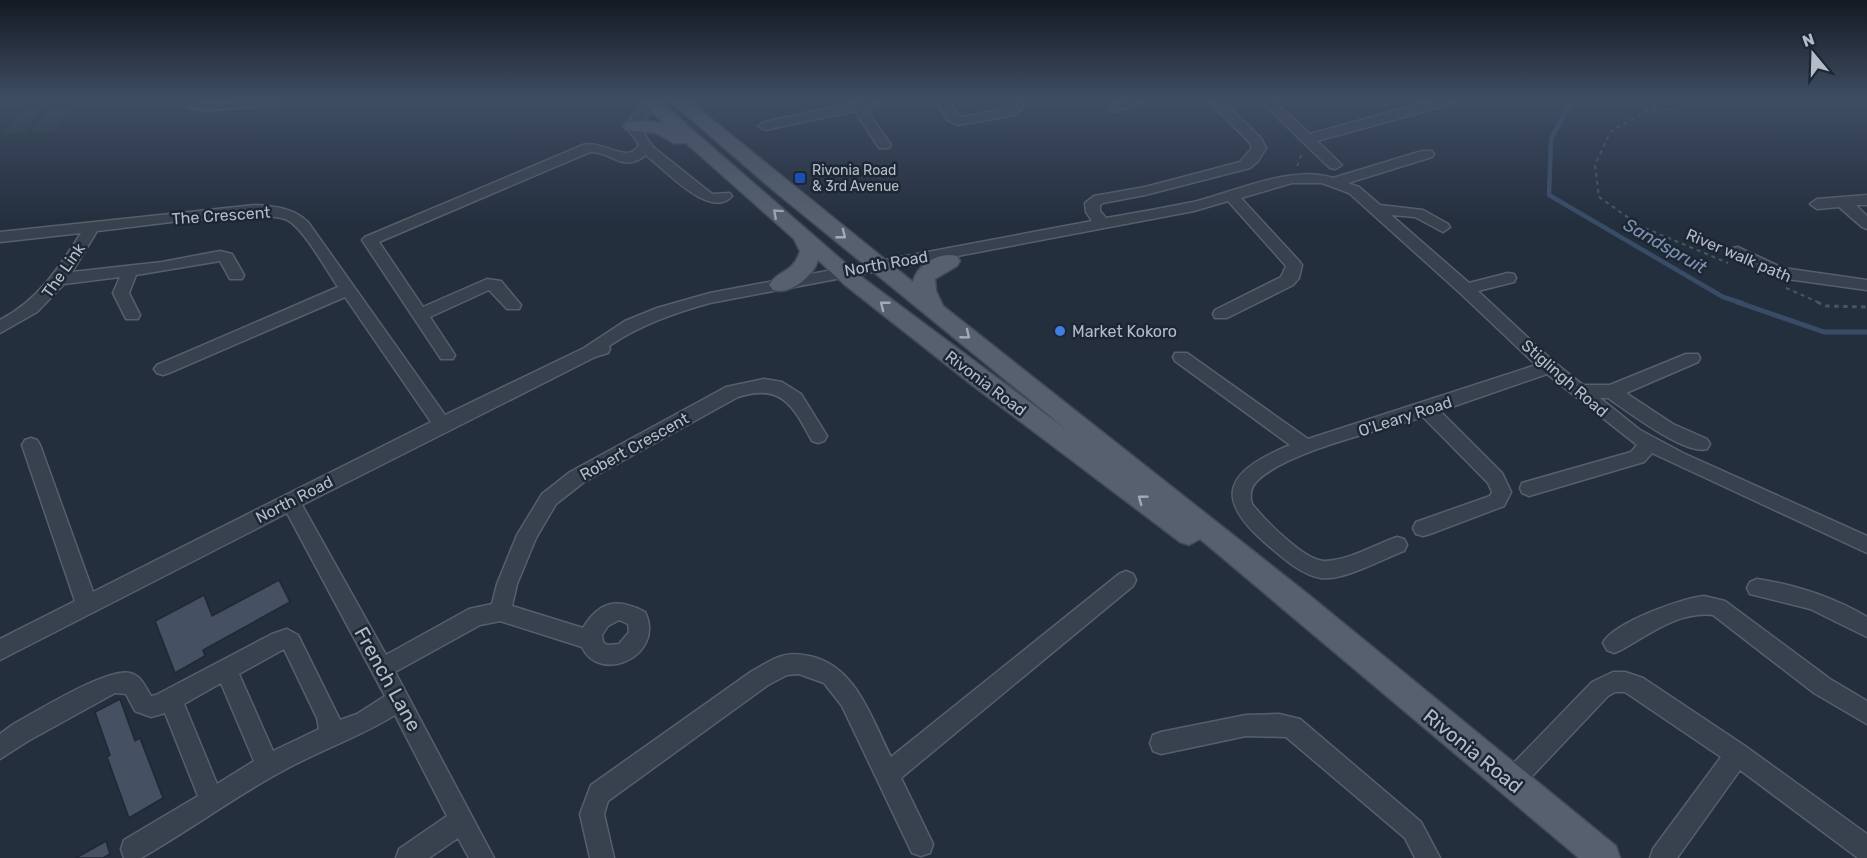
<svg xmlns="http://www.w3.org/2000/svg" width="1867" height="858" font-family="Rubik,sans-serif">
	<rect width="100%" height="100%" fill="#242f3e"/>
	<!-- green -->
	<path fill="#263c3f" d="M71 108 54 131 31 133 48 110Z
		M42 110 25 133 2 134 20 111Z"/>
	<g fill="none" stroke-linecap="round" stroke-linejoin="round">
		<!-- stream-far1 -->
		<path stroke="#394c67" stroke-width="4.5" d="M1572 100 1551 139 1549 195 1723 297 1742 303"/>
		<!-- stream -->
		<path stroke="#394c67" stroke-width="5" d="M1737 302 1824 332H1867"/>
	</g>
	<!-- building -->
	<path fill="#455162" stroke="#1f2835" stroke-width="1.5" d="M279 580 290 602 203 650 205 656 175 673 155 621 204 595 212 616Z
		M120 699 135 741 140 738 163 798 129 818 107 757 110 755 95 712Z
		M106 841 110 854 103 858H76Z"/>
	<g fill="none" stroke-linecap="round" stroke-linejoin="round">
		<!-- minor casing -->
		<g stroke="#565f6c" stroke-width="3">
			<path id="minor" d="M187 100H200L204 103 286 100 280 104 204 111 188 107Z
				M657 100H675L647 116 639 126 653 147 712 194 730 193 732 196C711 221 664 169 646 155 622 174 612 151 590 152L379 242 423 307 487 279 501 281 521 305 519 309H507L489 290 430 317 455 355 453 359H441L362 240 365 237 583 145C605 140 629 166 639 144L625 126 638 110Z
				M866 100H881L875 107 866 109 891 145 889 148H879L855 111 765 130 758 126 765 122Z
				M935 100H948L960 117 1006 109 1009 106 1007 100H1020L1023 107 1015 115 958 125 947 120Z
				M1128 100H1151L1114 112 1107 108 1109 105Z
				M1207 100H1221L1261 138 1266 148 1258 161 1250 168 1145 195 1103 203 1100 205V211L1106 218C1135 213 1164 208 1193 202 1234 192 1293 164 1333 178L1422 151H1432L1434 154 1432 157 1348 183 1359 187 1380 205 1423 210 1448 224 1450 227 1443 232 1415 217 1391 215 1469 283 1508 273 1514 274 1516 278 1514 282 1478 291 1555 363 1583 385H1610L1686 354H1698L1700 358 1698 362 1626 393 1673 424 1707 439 1710 444 1707 449C1686 456 1627 411 1608 398H1600L1640 430 1683 453 1867 536V553L1652 453 1644 462 1637 464 1529 496 1522 493 1520 488 1522 483 1631 452 1637 445 1547 374 1440 411 1502 473 1511 492 1504 506 1430 534 1423 536 1416 534 1413 528 1416 522 1490 496 1492 492 1488 483 1423 417C1379 431 1292 450 1259 479 1251 486 1249 494 1252 504 1264 519 1305 562 1325 561 1350 560 1374 545 1397 537L1404 539 1407 545 1404 551C1382 559 1344 581 1321 578 1302 575 1284 559 1270 547 1211 498 1225 472 1290 445L1175 361 1173 357 1175 353H1187L1308 439 1536 365 1460 293 1349 193 1322 183H1292L1241 198 1299 261 1302 265 1299 278 1293 285 1227 318H1215L1213 314 1215 310 1281 277 1286 266 1228 201 1194 211 710 303C674 313 640 325 609 346L610 349 608 353 595 357 302 505 386 655 469 609 492 604 497 584 517 535 542 494 570 472 726 387 764 379 782 382 801 394 824 431 827 436 824 441 818 443 812 441C793 406 782 383 738 397L584 482 556 504 536 538 517 584 512 606 583 628C600 600 618 598 645 612 666 656 599 685 582 647L500 621 480 625 395 672 494 858H469L458 838 429 858H396L399 849 447 816 395 715C358 738 315 752 277 774 230 800 187 832 141 858H124L121 849 124 840 198 796 165 713 151 717 135 711 126 694 115 693 28 741 0 759V734L12 725C36 712 106 668 130 673 142 676 145 687 151 696L156 695 272 634 287 629 298 635 340 720 357 714 385 696 287 513 0 660V639L75 601 22 445 25 440 31 438 37 440 40 445 93 592 431 422 345 297 169 373 163 375 157 373 154 369 157 365 338 287C327 271 305 231 289 221 265 206 132 228 97 231L72 272 162 262 220 251 232 254 244 275 242 279H230L220 261 136 275 129 293 140 315 138 319H126L113 293 120 277 64 284 37 312 0 333V320C38 300 59 268 81 233L0 242V232L255 205C275 206 293 208 308 222L445 415 584 348 625 321 657 308 710 293 1092 221 1086 212 1085 203 1094 196 1145 187 1240 162 1252 148 1250 143ZM619 620 628 624 629 632 619 644 607 645 603 642 602 635 608 626ZM284 649 317 718 319 729 273 751 239 674ZM221 683 254 761 217 784 184 704Z
				M1259 100H1273L1310 134 1434 100H1456L1455 103 1317 141 1342 165 1335 169 1330 168Z
				M1867 195V205H1856L1867 216V229L1862 227 1839 207 1817 209 1810 204 1817 199Z
				M1738 247 1783 268 1867 280V290L1780 278 1733 256 1730 252 1733 248Z
				M1126 571 1133 574 1136 580 1133 586 901 778 933 844 930 853 921 856 912 853 842 706 824 683 799 674 787 675 768 685 608 801 604 814 614 858H590L580 814 591 785 752 671C762 666 771 659 782 656 791 653 800 654 809 656 856 665 872 720 891 757L1119 574Z
				M1757 579C1796 585 1833 597 1867 617V637L1810 609 1750 594 1747 588 1750 582Z
				M1704 596 1725 601 1830 679 1867 701V724L1814 693 1713 615C1679 611 1650 634 1621 650L1614 653 1607 650 1603 643C1613 623 1682 598 1704 596Z
				M1613 672H1625L1643 678 1745 746 1867 834V858H1858L1740 770 1677 858H1650L1653 849 1721 757 1625 692H1615L1608 696 1519 790 1511 794 1503 790 1499 782 1503 774 1592 682Z
				M1279 714 1300 719 1421 822 1440 858H1415L1405 838 1286 737 1246 736 1161 754 1153 751 1150 743 1153 735 1161 732 1246 715Z"/>
		</g>
		<!-- major casing -->
		<g stroke="#414a57" stroke-width="3">
			<path id="major" d="M639 100H658L859 275 1067 430 773 190 669 100H688L913 282C917 264 940 251 957 256L960 261 957 266 935 279 936 291 943 306 1309 595 1616 846 1620 858H1579L1200 539 1189 545 1180 542 972 385 845 285 818 260C813 277 790 295 773 290L769 285C780 268 793 274 800 251L794 239 686 143H674L656 133 626 130 623 126 626 122 646 121 665 124Z"/>
		</g>
		<!-- path-far1 -->
		<path stroke="#44595c" stroke-width="2" stroke-dasharray="4 4" stroke-linecap="butt" d="M1701 100 1691 108 1648 110 1610 132 1595 165 1599 197 1640 226 1728 263
			M1297 166 1302 153
			M1786 288 1820 303"/>
		<!-- path -->
		<path stroke="#44595c" stroke-width="3" stroke-dasharray="4.5 4.5" stroke-linecap="butt" d="M1817 302 1826 306 1867 307"/>
		<!-- minor -->
		<use href="#minor" fill="#38414e" fill-rule="evenodd"/>
		<!-- major -->
		<use href="#major" fill="#56606e" fill-rule="evenodd"/>
	</g>
	<!-- one-way arrows -->
	<defs><path id="oneway-chevron" d="M-2-3.5L2.5 0L-2 3.5" fill="none" stroke-width="1.6" stroke-linecap="round" stroke-linejoin="round" transform="scale(1.5)"/></defs>
	<g stroke="#a1aab7">
		<use href="#oneway-chevron" transform="translate(777 213) rotate(-138)"/>
		<use href="#oneway-chevron" transform="translate(842 235) rotate(38)"/>
		<use href="#oneway-chevron" transform="translate(884 305) rotate(-142)"/>
		<use href="#oneway-chevron" transform="translate(966 335) rotate(39)"/>
		<use href="#oneway-chevron" transform="translate(1142 499) rotate(-143)"/>
	</g>
	<!-- sky -->
	<linearGradient id="sky" x2="0" y2="1"><stop stop-color="#141a22"/><stop offset="0.45" stop-color="#3f4d63"/><stop offset="1" stop-color="#3f4d63" stop-opacity="0"/></linearGradient>
	<rect width="1867" height="221" fill="url(#sky)"/>
	<!-- markers -->
	<rect fill="#1a4fb4" stroke="#1d2633" stroke-width="2" x="794" y="172" width="12" height="12" rx="3"/>
	<circle fill="#3f7fe0" stroke="#1d2633" stroke-width="2" cx="1060" cy="331" r="6"/>
	<g text-anchor="middle" stroke-width="5" stroke-linejoin="round" paint-order="stroke">
		<!-- far-poi labels -->
		<g font-size="14" fill="#b4bcc9" stroke="#1d2633" text-anchor="start">
			<text x="812" y="175">Rivonia Road<tspan x="812" dy="16">&amp; 3rd Avenue</tspan></text>
		</g>
		<!-- street labels -->
		<g font-size="16" fill="#b4bcc9" stroke="#1d2633">
			<text transform="translate(221 215) rotate(-4)" y="6">The Crescent</text>
			<text transform="translate(1739 255) rotate(23)" y="6">River walk path</text>
			<text transform="translate(886 263) rotate(-10)" y="6">North Road</text>
			<text transform="translate(63 270) rotate(-55)" y="6">The Link</text>
			<text transform="translate(1565 378) rotate(41)" y="6">Stiglingh Road</text>
			<text transform="translate(986 383) rotate(37)" y="6">Rivonia Road</text>
			<text transform="translate(1405 416) rotate(-18)" y="6">O'Leary Road</text>
			<text transform="translate(634 446) rotate(-29)" y="6">Robert Crescent</text>
			<text transform="translate(294 499) rotate(-27)" y="6">North Road</text>
		</g>
		<!-- poi labels -->
		<g font-size="16" fill="#b4bcc9" stroke="#1d2633" text-anchor="start">
			<text x="1072" y="337">Market Kokoro</text>
		</g>
		<!-- water labels -->
		<g font-size="18" font-style="italic" fill="#7c92b1" stroke="#1d2633">
			<text transform="translate(1665 246) rotate(30)" y="6">Sandspruit</text>
		</g>
		<!-- near-street labels -->
		<g font-size="20" fill="#b4bcc9" stroke="#1d2633">
			<text transform="translate(388 679) rotate(61)" y="7">French Lane</text>
			<text transform="translate(1473 751) rotate(39)" y="7">Rivonia Road</text>
		</g>
	</g>
	<!-- north arrow -->
	<g transform="translate(1813 54) rotate(341)" stroke="#1d2633" stroke-width="4.5" paint-order="stroke">
	<path d="M0-4.5L10 22L0 15L-10 22Z" fill="#b4bcc9"/>
	<text y="-9" font-size="16" font-weight="bold" text-anchor="middle" fill="#b4bcc9">N</text>
	</g>
</svg>
